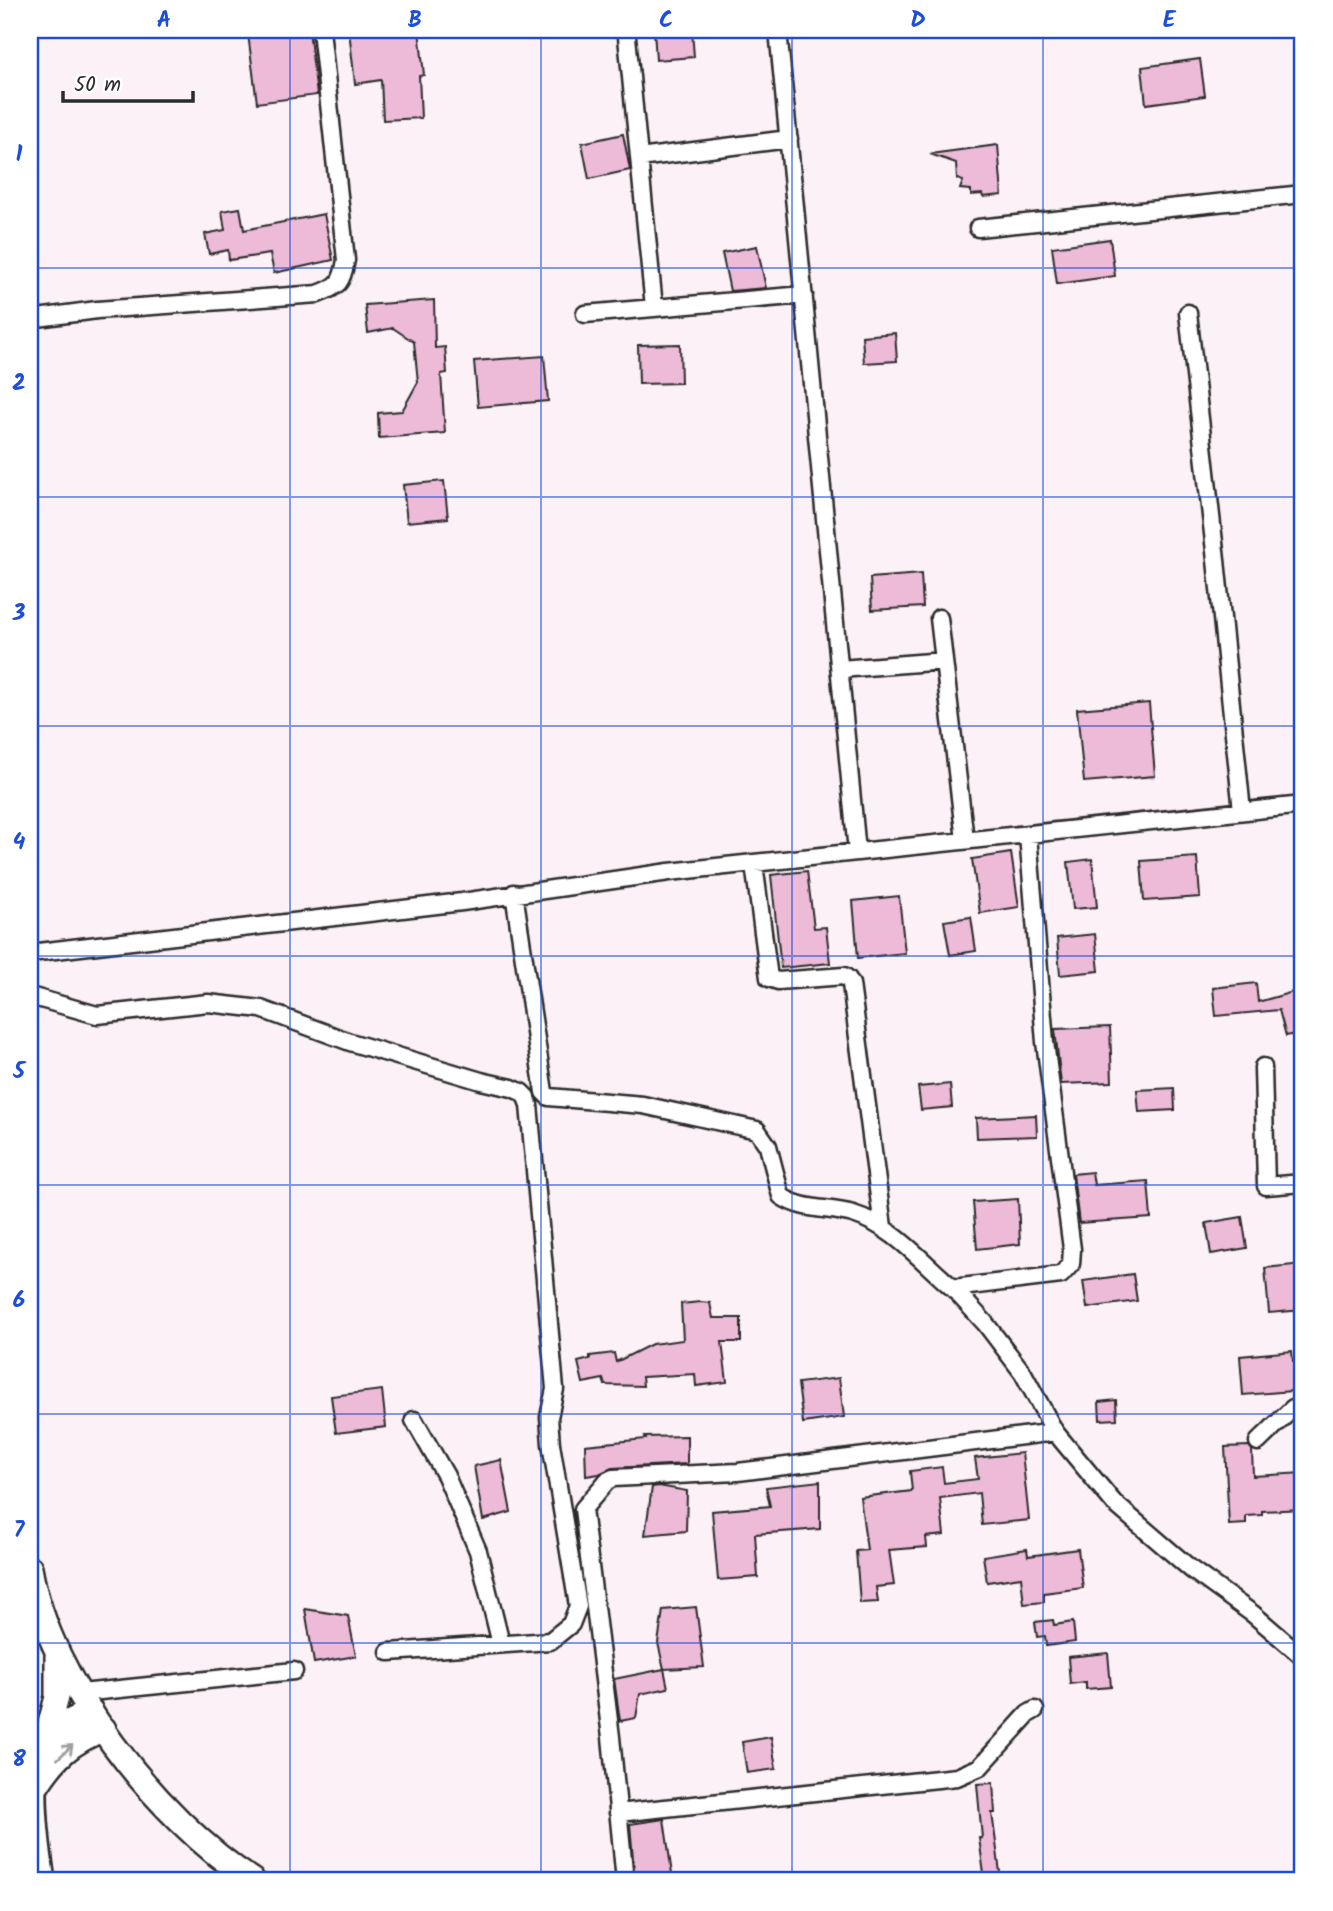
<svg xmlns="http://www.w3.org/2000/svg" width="1333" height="1911" font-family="Kalam,sans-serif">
	<rect width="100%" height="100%" fill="#fbf1f7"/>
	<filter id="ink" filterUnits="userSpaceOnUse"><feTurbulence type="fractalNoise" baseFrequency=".0143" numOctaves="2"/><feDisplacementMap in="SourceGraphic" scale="14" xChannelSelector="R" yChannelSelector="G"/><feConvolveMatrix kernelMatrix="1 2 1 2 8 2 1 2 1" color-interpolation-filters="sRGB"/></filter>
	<g filter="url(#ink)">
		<!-- building -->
		<path fill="#edbad8" stroke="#2b2b2b" stroke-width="2" d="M281 30H309L317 95 257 103 248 34Z
			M349 30H419L424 75 419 76 421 118 383 120 381 80 355 84Z
			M654 30H692L694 57 656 60Z
			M1200 59 1205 96 1146 104 1142 67Z
			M623 134 630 170 589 179 582 143Z
			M998 145 1002 195 983 197 982 194 971 195V190L960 189 963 181 957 179 956 163 930 154Z
			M240 208 244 230 324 214 333 260 274 273 270 254 229 260 228 250 209 254 205 234 225 230 222 211Z
			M1110 239 1115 276 1057 284 1052 247Z
			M757 246 766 288 730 291 722 253Z
			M434 300 435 348 445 347 447 373 441 374 445 433 379 438 378 413 402 411 418 382 414 342 393 328 368 333 365 305Z
			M895 333 897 361 864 363 862 336Z
			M680 344 681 383 639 384 638 345Z
			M544 356 548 401 478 407 474 361Z
			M444 481 448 518 407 522 403 485Z
			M921 574 923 607 872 610 870 578Z
			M1149 703 1155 776 1084 782 1077 709Z
			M1011 853 1019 907 980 913 972 859Z
			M1197 857 1200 897 1144 901 1141 861Z
			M1092 859 1097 907 1073 909 1068 862Z
			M807 871 814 928 826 927 830 963 781 968 771 875Z
			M899 896 905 953 858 958 853 901Z
			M971 917 976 951 950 955 944 921Z
			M1095 934 1099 971 1060 975 1057 938Z
			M1256 983 1258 1002 1303 989V1032L1286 1036 1279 1010 1216 1016 1213 988Z
			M1110 1027 1112 1082 1061 1084 1055 1029Z
			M950 1084 952 1107 921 1110 918 1087Z
			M1174 1088 1175 1110 1139 1112 1137 1090Z
			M1036 1115 1037 1136 977 1138 976 1118Z
			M1092 1172 1094 1185 1148 1181 1151 1218 1079 1223 1073 1174Z
			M1018 1199 1020 1244 977 1249 973 1202Z
			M1242 1217 1247 1248 1211 1254 1206 1223Z
			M1303 1264V1310L1269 1313 1265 1268Z
			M1133 1274 1137 1301 1087 1308 1083 1281Z
			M701 1302 710 1303 713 1318H741V1342H722L727 1382 696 1386 695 1374 642 1377 643 1386 605 1385 603 1379 583 1383 578 1362 590 1359V1356L614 1353 616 1362 652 1344 683 1340 681 1304Z
			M1292 1351 1293 1361 1303 1360V1390L1243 1395 1240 1356Z
			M839 1378 844 1417 803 1423 798 1383Z
			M382 1390 386 1427 336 1433 331 1396Z
			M1116 1400 1117 1419 1100 1420 1099 1402Z
			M687 1436V1464L612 1468 599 1474 586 1476 585 1445 646 1439 645 1437Z
			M1249 1446 1252 1450 1253 1476 1303 1473V1509L1262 1511V1515L1246 1516V1524L1229 1525 1225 1447Z
			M1022 1453 1029 1520 982 1525 979 1493 940 1498 944 1535 926 1537 927 1547 889 1550 894 1585 876 1587 878 1602 860 1603 856 1551 867 1550 860 1497 912 1491 910 1471 942 1467 944 1483 978 1479 975 1458Z
			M501 1460 511 1512 483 1520 474 1466Z
			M820 1481V1529L755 1534 758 1577 718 1580 712 1511 770 1506 766 1487Z
			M659 1486 687 1491 686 1531 645 1535 652 1487Z
			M1027 1549 1028 1556 1078 1549 1083 1588 1044 1593V1602L1024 1604 1021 1577 987 1582 983 1556Z
			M696 1607 704 1667 664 1669 658 1643 663 1610Z
			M305 1609 348 1616 356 1656 314 1663Z
			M1053 1620 1054 1625 1073 1622 1075 1642 1046 1646 1045 1636 1037 1637 1035 1622Z
			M1108 1653 1111 1687 1086 1689V1682L1070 1684 1068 1657Z
			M664 1669 668 1688 640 1694 636 1718 620 1721 614 1679Z
			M771 1737 776 1769 747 1773 742 1742Z
			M993 1783 995 1813H992L1001 1880 985 1881 979 1838H982L977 1784Z
			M664 1819 673 1881H635L630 1824Z"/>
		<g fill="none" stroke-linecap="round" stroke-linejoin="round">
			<!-- minor casing -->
			<g stroke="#2b2b2b" stroke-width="21">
				<path id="minor" d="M778 30 857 852
					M627 37 654 307
					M639 158 789 139
					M978 228 1303 194
					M1188 313 1216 560 1242 811
					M585 314 804 295
					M30 319 97 310 318 294C339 286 342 283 346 260L321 30
					M939 618 965 840
					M840 669 944 661
					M754 864 769 978 778 981 844 976 848 979 851 984 883 1227
					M514 893 544 1092 549 1097 643 1105 757 1130 768 1146 781 1196C802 1211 829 1207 853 1214 893 1226 922 1262 953 1288L1061 1275 1071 1264 1072 1249 1045 1042 1028 835
					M30 953 462 902 669 872 1303 805
					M30 996 97 1015 208 1003 261 1009 350 1042 481 1081 512 1088 521 1092 526 1097 529 1105 531 1127 555 1389 549 1417 551 1444 578 1606 571 1624 550 1641 389 1652
					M1263 1067 1266 1186 1303 1183
					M414 1420 446 1476 478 1551 501 1644
					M1055 1432 1114 1503 1192 1570 1253 1614 1303 1657
					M1258 1442 1293 1408 1303 1407
					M81 1693 294 1671
					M618 1813 957 1777 980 1767 1028 1714 1035 1710
					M625 1881 611 1737 583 1509 607 1481 613 1478 738 1472 1055 1432 1023 1373 985 1323 953 1288"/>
			</g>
			<!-- secondary casing -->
			<g stroke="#2b2b2b" stroke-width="28">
				<path id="secondary" d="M30 1568C49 1682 158 1819 253 1881
					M46 1739 57 1697V1657
					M36 1787C55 1757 71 1742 104 1729
					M43 1881C38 1848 27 1768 45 1740 55 1726 76 1719 91 1711"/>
			</g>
			<!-- minor -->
			<use href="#minor" stroke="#fff" stroke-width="16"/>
			<!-- secondary -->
			<use href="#secondary" stroke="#fff" stroke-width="23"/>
		</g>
		<!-- one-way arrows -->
		<defs><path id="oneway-shaft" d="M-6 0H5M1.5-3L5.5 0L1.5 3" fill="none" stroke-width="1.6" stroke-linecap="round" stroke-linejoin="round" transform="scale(1.75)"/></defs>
		<use stroke="#a0a0a0" href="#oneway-shaft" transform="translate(65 1752) rotate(-43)"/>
	</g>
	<!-- grid -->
	<path fill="none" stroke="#1d4ed8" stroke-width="2" stroke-opacity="0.55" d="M290 30V1881M541 30V1881M792 30V1881M1043 30V1881M30 268H1303M30 497H1303M30 726H1303M30 956H1303M30 1185H1303M30 1414H1303M30 1643H1303"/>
	<!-- margin -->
	<rect width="1333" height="1911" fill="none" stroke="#fff" stroke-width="77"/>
	<!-- scale -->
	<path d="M63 91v10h130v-10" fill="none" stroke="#2b2b2b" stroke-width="3.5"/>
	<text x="74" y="91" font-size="21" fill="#2b2b2b" stroke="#ffffff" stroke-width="5" paint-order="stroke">50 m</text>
	<rect x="38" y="38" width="1256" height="1834" fill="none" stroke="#1d4ed8" stroke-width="2.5"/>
	<g font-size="23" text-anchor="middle" font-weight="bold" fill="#1d4ed8">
		<text x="164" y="27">A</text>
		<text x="415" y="27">B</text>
		<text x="666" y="27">C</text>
		<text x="918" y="27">D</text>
		<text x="1169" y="27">E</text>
		<text x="19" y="161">1</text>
		<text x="19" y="390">2</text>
		<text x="19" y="620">3</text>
		<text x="19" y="849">4</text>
		<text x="19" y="1078">5</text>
		<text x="19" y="1307">6</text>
		<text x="19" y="1537">7</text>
		<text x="19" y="1766">8</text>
	</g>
</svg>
